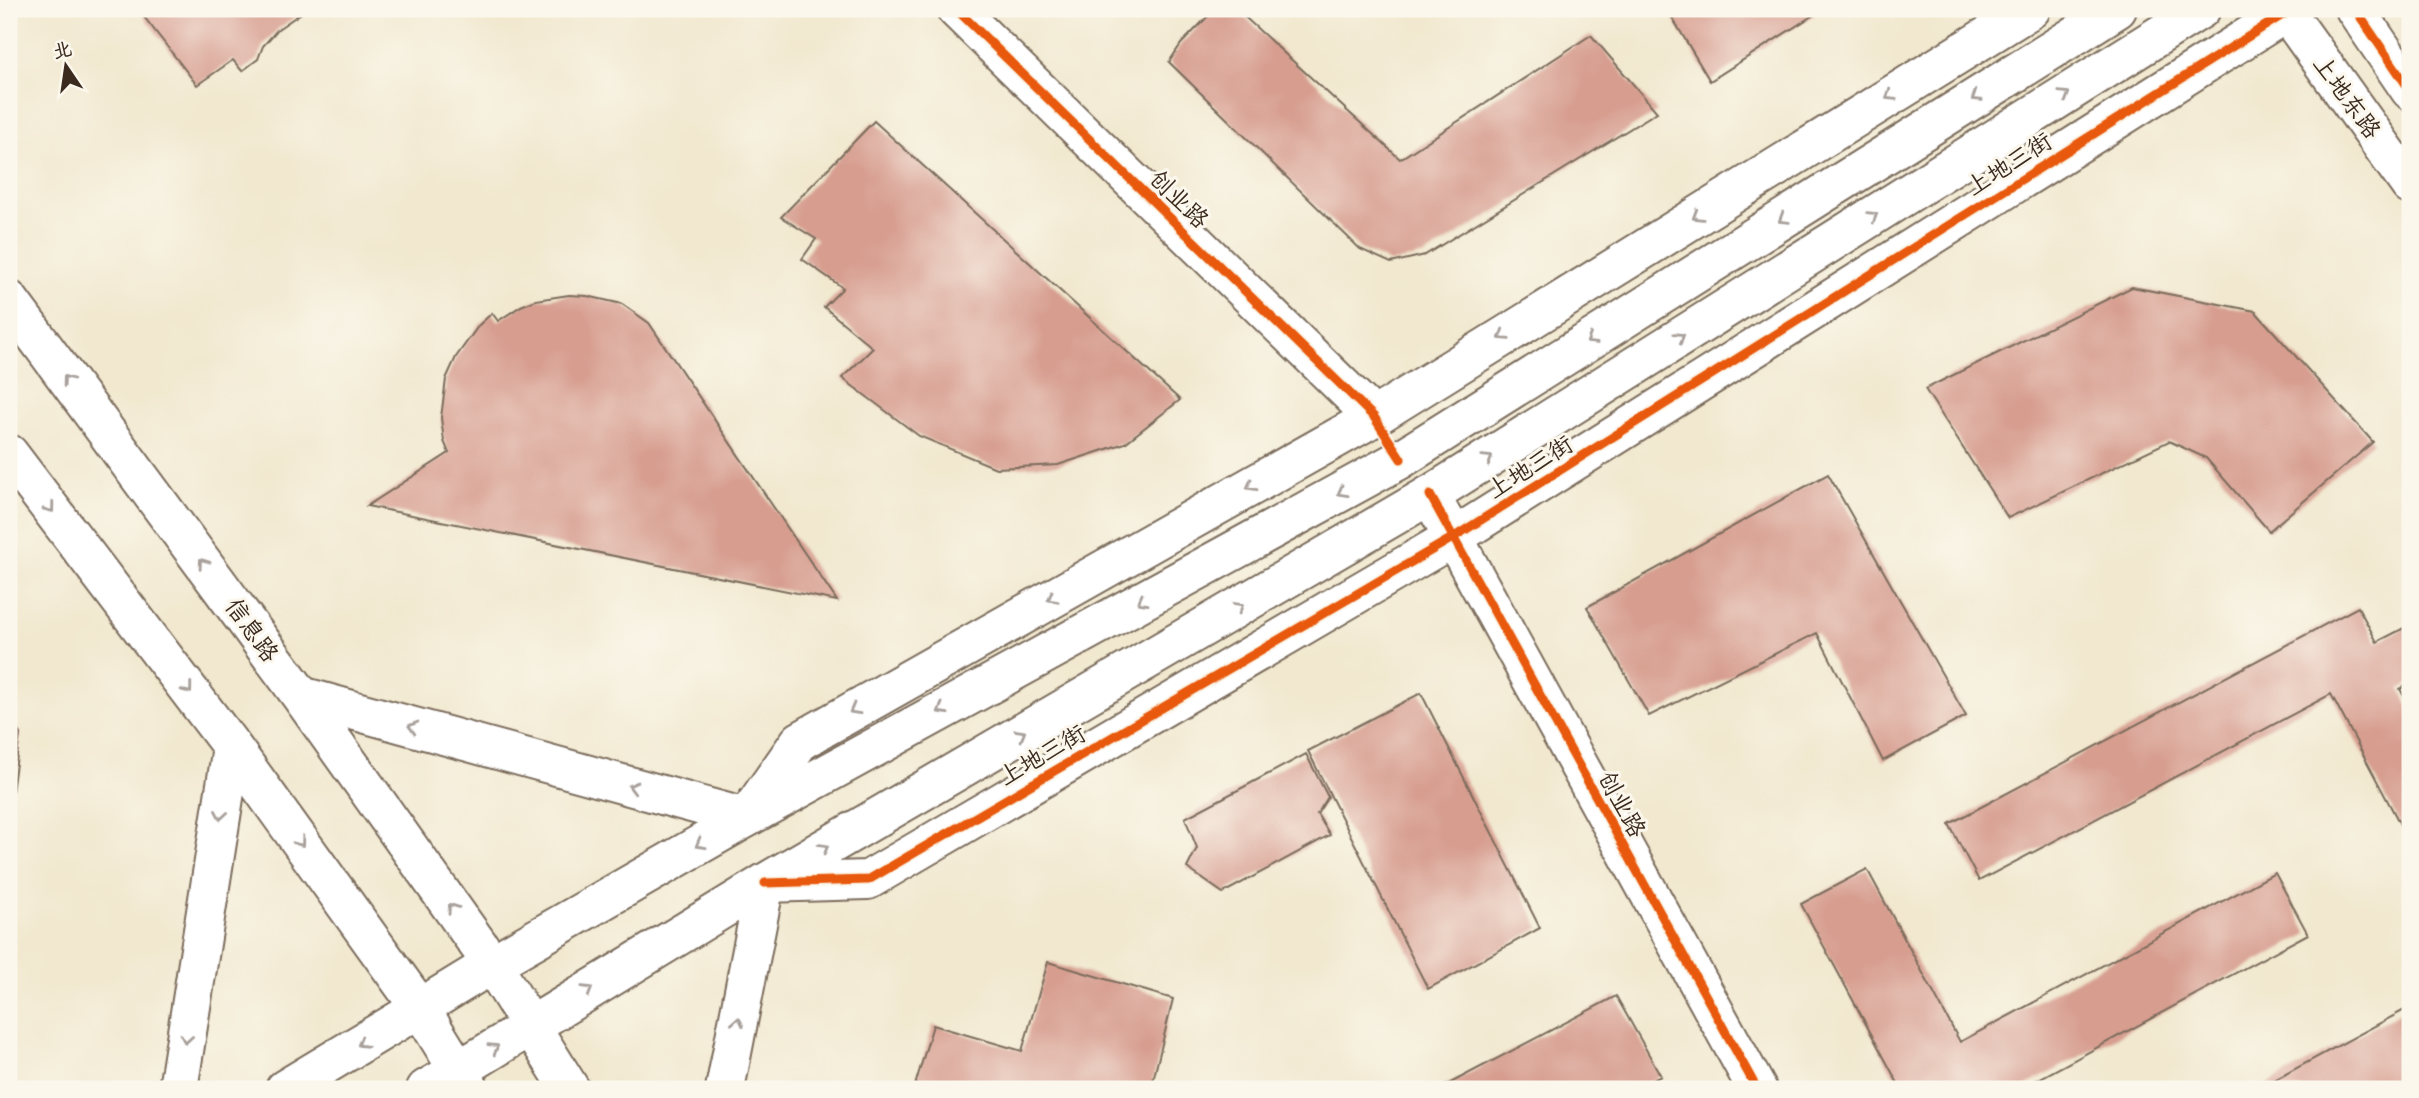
<svg xmlns="http://www.w3.org/2000/svg" width="2419" height="1098" font-family="Itim,'LXGW WenKai TC',sans-serif">
	<rect width="100%" height="100%" fill="#fbf7ec"/>
	<filter id="ink" filterUnits="userSpaceOnUse"><feTurbulence type="fractalNoise" baseFrequency=".0143" numOctaves="2"/><feDisplacementMap in="SourceGraphic" scale="14" xChannelSelector="R" yChannelSelector="G"/><feConvolveMatrix kernelMatrix="1 2 1 2 8 2 1 2 1" color-interpolation-filters="sRGB"/></filter>
	<filter id="wash" filterUnits="userSpaceOnUse"><feTurbulence type="fractalNoise" baseFrequency=".00686" numOctaves="4" result="noise"/><feDisplacementMap in="SourceGraphic" scale="28" xChannelSelector="R" yChannelSelector="G"/><feGaussianBlur stdDeviation="1.57" result="paint"/><feColorMatrix in="noise" values="0 0 0 0 0 0 0 0 0 0 0 0 0 0 0 0 0 1.4 0 .05"/><feComposite in="paint" operator="in"/></filter>
	<g filter="url(#wash)">
		<rect width="100%" height="100%" fill="#f1e8cf"/>
		<g id="blocks">
			<!-- building -->
			<path fill="#d79e90" d="M138 9H307L278 29 263 46 258 59 242 71 233 60 197 85Z
				M1096 9H1112L1102 17Z
				M1215 9H1236L1400 159 1591 35 1657 112 1425 255 1391 263 1360 249 1169 62 1181 44Z
				M1667 9H1823L1710 81Z
				M874 121 1180 400 1125 443 1058 465 996 468 919 436 842 378 873 348 824 307 843 288 802 259 816 239 781 217Z
				M2132 287 2255 311 2373 442 2269 531 2206 458 2169 441 2008 518 1925 389Z
				M569 295 587 296 622 304 649 323 837 601 367 506 449 453 444 441 441 418 446 379 456 357 479 325 492 313 498 321 521 306 536 300Z
				M1828 474 1966 716 1883 761 1817 633 1649 716 1587 607Z
				M2358 607 2377 642 2410 625V684L2400 689 2410 707V843L2331 694 1979 881 1949 824Z
				M1421 693 1540 928 1428 989 1308 751Z
				M9 718 20 734 10 807H9Z
				M1306 754 1328 797 1317 814 1330 835 1223 893 1187 868 1197 848 1185 818Z
				M1867 869 1960 1042 2275 873 2308 934 2020 1089H1901L1801 904Z
				M1048 962 1173 999 1151 1089H914L933 1025 1022 1051Z
				M1616 996 1661 1076 1636 1089H1439Z
				M2410 1007V1089H2258Z"/>
		</g>
	</g>
	<g filter="url(#ink)">
		<use href="#blocks" fill-opacity="0" stroke="#7b6c5c" stroke-width="2"/>
		<g fill="none" stroke-linecap="round" stroke-linejoin="round">
			<!-- minor casing -->
			<g stroke="#7b6c5c" stroke-width="42">
				<path id="minor" d="M956 9 1374 417"/>
			</g>
			<!-- tertiary casing -->
			<g stroke="#7b6c5c" stroke-width="42">
				<path id="tertiary" d="M2284 9 2410 185
					M2355 9 2410 90
					M1430 495 1757 1089
					M746 818 800 741 1374 417 2031 9
					M765 883 868 880 1454 537 2292 9"/>
			</g>
			<!-- secondary casing -->
			<g stroke="#7b6c5c" stroke-width="42">
				<path id="secondary" d="M9 300 301 696 492 964 570 1089
					M9 454 232 747 420 1008 470 1089
					M301 696 746 818
					M420 1008 492 964 746 818 1401 459 2117 9
					M459 1070 765 883 1430 495 2201 9
					M178 1089 232 747
					M725 1089 765 883"/>
			</g>
			<!-- primary casing -->
			<g stroke="#7b6c5c" stroke-width="42">
				<path id="primary" d="M285 1089 420 1008
					M426 1089 459 1070"/>
			</g>
			<!-- minor -->
			<use href="#minor" stroke="#fff" stroke-width="38"/>
			<!-- tertiary -->
			<use href="#tertiary" stroke="#fff" stroke-width="38"/>
			<!-- secondary -->
			<use href="#secondary" stroke="#fff" stroke-width="38"/>
			<!-- primary -->
			<use href="#primary" stroke="#fff" stroke-width="38"/>
			<!-- cycleway casing -->
			<g stroke="#fbf7ec" stroke-width="13">
				<path id="cycleway" d="M956 9 1374 417 1401 459
					M2355 9 2410 90
					M1430 495 1757 1089
					M765 883 868 880 1454 537 2292 9"/>
			</g>
			<!-- cycleway -->
			<use href="#cycleway" stroke="#e8590c" stroke-width="9"/>
		</g>
		<!-- one-way arrows -->
		<defs><path id="oneway-chevron" d="M-2-3.5L2.5 0L-2 3.5" fill="none" stroke-width="1.6" stroke-linecap="round" stroke-linejoin="round" transform="scale(1.75)"/></defs>
		<g stroke="#a79f9a">
			<use href="#oneway-chevron" transform="translate(2065 95) rotate(-32)"/>
			<use href="#oneway-chevron" transform="translate(1890 96) rotate(148)"/>
			<use href="#oneway-chevron" transform="translate(1976 97) rotate(148)"/>
			<use href="#oneway-chevron" transform="translate(1697 216) rotate(148)"/>
			<use href="#oneway-chevron" transform="translate(1873 216) rotate(-32)"/>
			<use href="#oneway-chevron" transform="translate(1783 219) rotate(148)"/>
			<use href="#oneway-chevron" transform="translate(1503 336) rotate(148)"/>
			<use href="#oneway-chevron" transform="translate(1680 337) rotate(-32)"/>
			<use href="#oneway-chevron" transform="translate(1591 340) rotate(148)"/>
			<use href="#oneway-chevron" transform="translate(67 380) rotate(-126)"/>
			<use href="#oneway-chevron" transform="translate(1488 459) rotate(-32)"/>
			<use href="#oneway-chevron" transform="translate(1251 486) rotate(151)"/>
			<use href="#oneway-chevron" transform="translate(1342 492) rotate(151)"/>
			<use href="#oneway-chevron" transform="translate(50 508) rotate(53)"/>
			<use href="#oneway-chevron" transform="translate(203 563) rotate(-126)"/>
			<use href="#oneway-chevron" transform="translate(1052 598) rotate(151)"/>
			<use href="#oneway-chevron" transform="translate(1142 601) rotate(151)"/>
			<use href="#oneway-chevron" transform="translate(1239 607) rotate(-30)"/>
			<use href="#oneway-chevron" transform="translate(188 689) rotate(53)"/>
			<use href="#oneway-chevron" transform="translate(854 710) rotate(151)"/>
			<use href="#oneway-chevron" transform="translate(942 710) rotate(151)"/>
			<use href="#oneway-chevron" transform="translate(413 727) rotate(-165)"/>
			<use href="#oneway-chevron" transform="translate(1021 734) rotate(-30)"/>
			<use href="#oneway-chevron" transform="translate(633 787) rotate(-165)"/>
			<use href="#oneway-chevron" transform="translate(221 815) rotate(99)"/>
			<use href="#oneway-chevron" transform="translate(300 842) rotate(54)"/>
			<use href="#oneway-chevron" transform="translate(700 844) rotate(150)"/>
			<use href="#oneway-chevron" transform="translate(824 848) rotate(-30)"/>
			<use href="#oneway-chevron" transform="translate(452 908) rotate(-125)"/>
			<use href="#oneway-chevron" transform="translate(588 990) rotate(-31)"/>
			<use href="#oneway-chevron" transform="translate(738 1022) rotate(-79)"/>
			<use href="#oneway-chevron" transform="translate(186 1039) rotate(99)"/>
			<use href="#oneway-chevron" transform="translate(362 1043) rotate(149)"/>
			<use href="#oneway-chevron" transform="translate(494 1048) rotate(-32)"/>
		</g>
	</g>
	<g text-anchor="middle" stroke-width="6" stroke-linejoin="round" paint-order="stroke">
		<!-- street labels -->
		<g font-size="24" fill="#3b2a1e" stroke="#fbf7ec">
			<text transform="translate(2347 97) rotate(54)" y="8">上地东路</text>
			<text transform="translate(2009 164) rotate(-32)" y="8">上地三街</text>
			<text transform="translate(1179 199) rotate(44)" y="8">创业路</text>
			<text transform="translate(1530 467) rotate(-32)" y="8">上地三街</text>
			<text transform="translate(252 630) rotate(54)" y="8">信息路</text>
			<text transform="translate(1042 755) rotate(-30)" y="8">上地三街</text>
			<text transform="translate(1622 804) rotate(61)" y="8">创业路</text>
		</g>
	</g>
	<!-- margin -->
	<rect width="2419" height="1098" fill="none" stroke="#fbf7ec" stroke-width="35"/>
	<!-- north arrow -->
	<g transform="translate(66 66) rotate(347)" stroke="#fbf7ec" stroke-width="5" paint-order="stroke">
	<path d="M0-5L12 26L0 18L-12 26Z" fill="#3b2a1e"/>
	<text y="-10" font-size="19" font-weight="bold" text-anchor="middle" fill="#3b2a1e">北</text>
	</g>
</svg>
